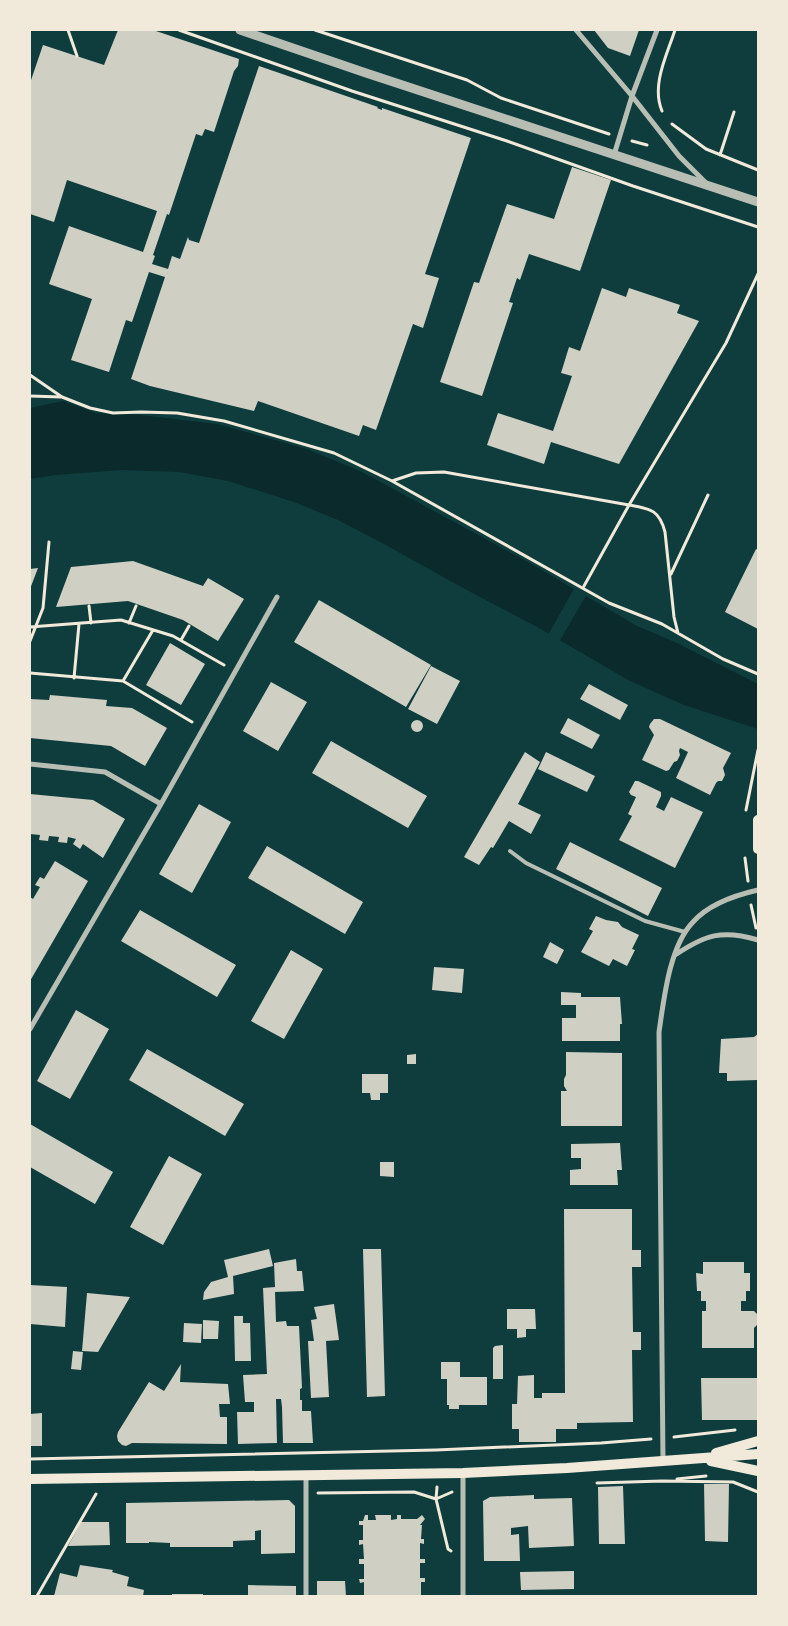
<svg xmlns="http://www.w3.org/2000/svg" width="788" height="1626" font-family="Roboto,sans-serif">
	<rect width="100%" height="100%" fill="#0f3d3e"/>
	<!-- water -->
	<path fill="#0a2a2b" d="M63 401 96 413 140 415 217 424 307 449 362 472 528 562 637 626 677 643 758 684V729L684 705 628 680 539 628 463 588 384 544 338 520 294 502 228 481 179 472 122 470 56 475 30 479V408Z"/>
	<!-- pier -->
	<path fill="#0f3d3e" d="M575 587 587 594 559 642 548 635Z"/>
	<!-- building -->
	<path fill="#cfcfc3" d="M118 30H153L239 59 238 66 234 71 214 132 205 129 202 136 196 134 169 215 167 214 153 255 155 256 152 264 168 269 172 256 180 259 188 237 189 240 199 243 259 66 378 107 377 108 382 110V108L471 138 425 274 439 278 423 328 413 324 376 430 363 425 359 436 258 401 254 411 150 386 131 379 165 277 149 272 132 322 126 320 109 372 71 360 92 299 49 284 69 226 143 252 157 211 67 180 54 222 30 214V83L43 45 104 65Z
		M594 30H639L630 56 608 48Z
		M572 167 611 180 580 271 529 254 520 280 517 278 509 302 513 303 482 396 440 382 474 282 479 283 507 204 554 219Z
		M602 288 626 297 629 288 680 305 677 313 699 321 619 464 551 442 544 464 487 445 498 413 553 431 572 376 561 373 569 347 580 351Z
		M756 549 758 550V629L725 612Z
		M133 561 203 586 208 578 244 599 218 641 183 620 128 601 56 607 71 567Z
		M38 568 30 589V569Z
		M319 600 431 665 406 707 294 642Z
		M170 643 205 664 181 705 146 685Z
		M431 666 460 681 437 724 408 709Z
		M271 682 307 702 278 751 243 731Z
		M589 684 628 705 620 720 580 699Z
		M50 695 107 700 106 706 132 708 167 728 145 766 111 746 30 738V699L49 700Z
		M568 718 600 735 592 749 560 733Z
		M654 719H660L731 753 723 768 725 775 722 781H718L716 783 710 795 676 778 688 752 680 748 679 751 680 755 677 761 674 762 669 770 666 771 642 760 654 735 649 727 650 724Z
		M411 726a6 6 0 1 1 12 0a6 6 0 1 1-12 0Z
		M331 741 427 796 408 828 312 773Z
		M525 752 540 762 518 804 541 815 531 834 509 821 493 848 491 847 479 865 464 857Z
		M546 752 595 776 587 792 538 769Z
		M635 781H638L661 792V796L656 807 664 811 671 797 703 812 675 868 619 840 632 816 628 814 636 797 631 795 629 792Z
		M30 794 93 800 125 819 103 858 83 844 80 849 73 844 76 839 68 837 67 843 58 842 59 837 49 836 48 841 39 840 40 835 30 834Z
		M199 804 231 822 192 893 159 874Z
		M570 842 662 888 648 916 556 869Z
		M267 846 363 902 345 934 248 878Z
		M55 861 88 881 30 981V897L33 899 40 887 35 885 40 877 44 879Z
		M140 910 236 965 217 997 121 941Z
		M596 916 606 920 618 922 622 927 639 935 632 949 635 950 627 966 613 959 609 966 581 952 593 931 589 929Z
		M550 942 564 950 557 964 543 957Z
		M291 950 323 969 284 1039 251 1021Z
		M434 967 464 969 462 993 432 990Z
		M561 992 581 993V997H620L622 1024H620V1041H562V1018H576V1005H561Z
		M76 1010 109 1029 70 1099 37 1081Z
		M758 1034V1080L727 1081V1073H719L721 1039 754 1037Z
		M147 1049 244 1104 225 1136 129 1080Z
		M566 1052 622 1053V1126H561V1091H567L564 1086V1079L566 1075Z
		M416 1054V1064H407V1055Z
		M362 1074H388V1093H380V1100H371L370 1093H362Z
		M30 1124 113 1172 95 1204 30 1167Z
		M620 1143 622 1170H617L618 1185H570V1170L581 1169V1158H571V1144Z
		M169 1156 202 1174 163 1245 130 1227Z
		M380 1162H394V1177L380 1176Z
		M564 1209H632V1250H641V1267H632L633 1332H641V1350H632L633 1422 577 1423V1429H556V1442H519V1429H512V1404H517L518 1376 534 1375V1398H542V1393H565Z
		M269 1249 273 1266 233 1276 234 1294 203 1300 204 1292 211 1282 228 1277 224 1260Z
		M363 1249H381L385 1396 367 1397Z
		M296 1259 297 1271H302L304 1291 275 1292 276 1322 286 1321 287 1326H299L302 1388 300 1389V1400H302V1411H311L313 1443H283L282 1407 281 1399H276L277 1443 238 1444 237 1412H254V1402H245L243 1375 267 1374 263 1288 275 1287 274 1263Z
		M703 1262H744V1273H750V1291H746V1301H741V1311H754L758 1315V1324L754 1328V1348H702V1311H706V1301H701V1291H697L696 1273 703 1274Z
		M30 1285 67 1287 65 1327 30 1324Z
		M87 1293 130 1297 98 1352 82 1351Z
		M334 1304 339 1340 326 1341 329 1397 311 1398 308 1341H314L311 1320 317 1319 314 1307Z
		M507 1309H535L536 1329H526V1337L517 1338V1329H507Z
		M234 1316H243V1323H250L251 1361H235Z
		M203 1320 219 1321 218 1339H203Z
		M184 1323 202 1324 201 1343 183 1342Z
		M503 1345V1379H493V1348L495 1346Z
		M73 1351 83 1352 81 1370 71 1369Z
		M441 1362H460V1377H487V1405H459V1409H449V1405H447V1379H441Z
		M181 1364 180 1382 228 1384 230 1404H219L220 1417H227V1444L132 1443 126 1446 122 1445 118 1441 117 1436 118 1432 149 1382 164 1391Z
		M701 1378H758V1420H702Z
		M42 1413V1446H30V1414Z
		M704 1484H729L728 1542 705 1541Z
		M623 1486 625 1544H599L598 1487Z
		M534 1495V1499L572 1498 574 1546 529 1548 528 1526 511 1528V1535L519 1534 520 1561H484L483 1501 490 1497Z
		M289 1500 295 1506V1553L261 1554V1530L255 1531V1540L233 1541V1547H170V1543L149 1542V1543H126V1503Z
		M365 1515H368V1520H376L375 1515H391V1520L397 1519V1515H401V1519H417L422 1515 425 1519 420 1525H422L421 1539H424V1544L420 1543V1559H425V1563H420V1578H425V1582H421V1596H364V1582L360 1583 359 1579H364V1564H359V1559H364L363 1544 359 1545V1540H363V1525H359V1521H363Z
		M81 1522H109L110 1545 68 1546Z
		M80 1565 113 1570 112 1572 129 1577 127 1586 144 1590 143 1596H54L60 1573 77 1577Z
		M574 1571V1589L521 1590 520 1572Z
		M317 1581H345L346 1596H317Z
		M248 1585 296 1586V1596H248Z
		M172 1594H203V1596H172Z"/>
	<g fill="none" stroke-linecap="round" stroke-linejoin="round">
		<!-- path -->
		<path stroke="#f1e9da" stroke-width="3" d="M68 30 77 56
			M179 30 352 91 507 141 633 186 758 227
			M315 30 467 80 501 98 609 134
			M662 111C651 85 667 55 675 30
			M672 124 706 149 758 170
			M632 141 647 145
			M720 155 734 112
			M30 375 62 397 90 408 113 413 141 412 177 413 224 421 334 453 392 481 609 603 662 624 723 659 758 674
			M30 396 61 397
			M392 481 416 473 444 472 629 505 726 343 758 274
			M671 574 708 495
			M584 586 629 505C650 509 659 509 665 532L674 617 678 633
			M89 606 91 623
			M129 623 136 606
			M30 627 121 620 173 636 224 665
			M181 640 189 626
			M30 641 43 608 49 542
			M30 673 123 681 192 722
			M74 678 79 624
			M123 681 153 630
			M746 810 758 750
			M745 858 748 881
			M751 905 756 928
			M674 1437 735 1430
			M30 1459 436 1450 601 1443 651 1439
			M677 1479 706 1476
			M597 1483 662 1481 733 1482 758 1492
			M437 1487 436 1499 448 1549 451 1551
			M318 1493 414 1492 436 1499 452 1492
			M37 1596 96 1494"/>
		<!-- service -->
		<path stroke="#b8beb3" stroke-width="4" d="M510 851 526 863 645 921 685 932"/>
		<!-- minor -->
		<path stroke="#b8beb3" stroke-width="5" d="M576 30 632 96 679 156 705 182
			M614 155 632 96 657 30
			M30 764 105 772 161 804
			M675 955C705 935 722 929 758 940
			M30 1029 161 804 277 597
			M663 1461 659 1032C664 999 669 947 693 922 708 905 736 895 758 890
			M463 1473V1596
			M306 1476V1596"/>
		<!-- tertiary -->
		<path stroke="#b8beb3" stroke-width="9" d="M240 30 366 73 758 202"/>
		<!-- secondary -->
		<path stroke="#f1e9da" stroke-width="10" d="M758 820V849
			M716 1453 758 1441
			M711 1461 758 1471
			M30 1479 463 1473 567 1468 758 1454"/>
	</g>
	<!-- border -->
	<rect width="788" height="1626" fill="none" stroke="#f1e9da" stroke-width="62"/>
</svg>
